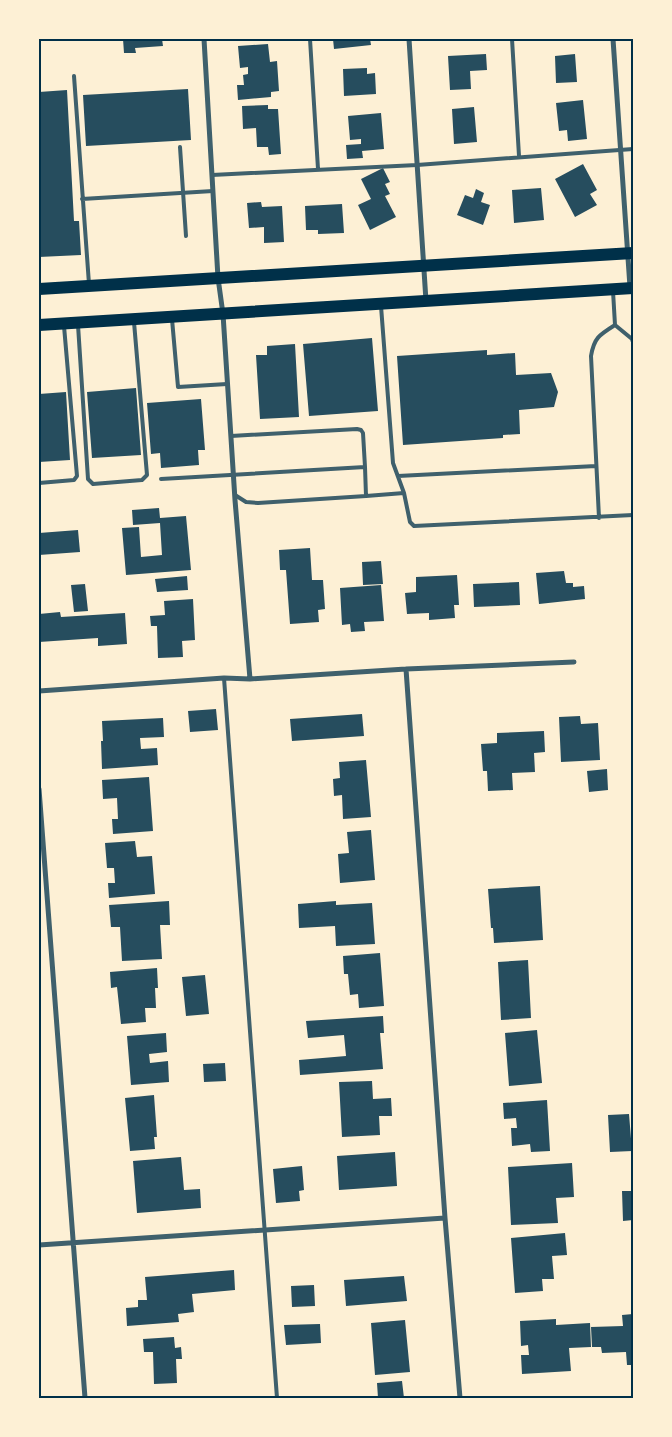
<svg xmlns="http://www.w3.org/2000/svg" width="672" height="1437" font-family="'DejaVu Sans',sans-serif">
	<rect width="100%" height="100%" fill="#fdf0d5"/>
	<!-- building -->
	<path fill="#264d5e" d="M123 39H162L163 46 135 48 136 53H124Z
		M333 39H370L371 45 334 49Z
		M268 44 270 62 277 61 279 91 271 92V97L238 100 237 85H244L243 75 248 74V67L240 68 238 46Z
		M486 54 487 70 470 71 471 89 450 90 448 56Z
		M575 54 577 82 556 83 555 56Z
		M367 68V74L375 73 376 94 344 96 343 69Z
		M188 89 191 140 86 146 83 95Z
		M67 90 74 221H79L81 255 39 257V92Z
		M583 100 587 139 568 141 567 130 559 131 556 103Z
		M268 105V109H278L281 154 269 155 268 147H257L256 128 243 129 242 106Z
		M474 107 477 142 454 144 452 109Z
		M381 113 384 149 362 151 363 158 347 159 346 145 361 144V139L350 140 348 116Z
		M583 164 597 190 590 194 597 205 575 217 555 179Z
		M383 168 390 182 385 184 390 194 385 196 396 217 370 230 358 205 371 199 361 179Z
		M541 188 544 220 514 223 512 190Z
		M476 189 484 193 481 202 490 205 483 225 457 215 465 195 473 198Z
		M261 202 262 207 282 206 284 242 264 243V227L249 228 247 203Z
		M342 204 344 233 318 234V230H306L305 206Z
		M372 338 378 411 309 416 303 344Z
		M295 344 299 417 260 419 256 355H267V346Z
		M487 350V355L515 353 516 375 551 373 558 392 554 407 519 410 520 434 503 435V438L403 445 397 356Z
		M136 388 141 455 92 458 87 392Z
		M66 392 70 460 39 462V394Z
		M201 399 205 450H198L199 465 161 468 160 453 151 454 147 403Z
		M159 508 160 518 186 516 191 570 126 575 122 528 139 527 141 557 162 555 160 523 133 525 132 510Z
		M78 530 80 552 39 555V533Z
		M310 548 312 580H323L325 609 318 610 319 622 290 624 286 570H280L279 550Z
		M381 561 383 584 363 585 362 562Z
		M564 571 566 583H573V587L584 586 585 599 539 604 536 573Z
		M457 575 459 605H454L455 618 429 620V613L407 614 405 593 416 592V577Z
		M187 576 188 590 157 592 155 579Z
		M519 582 520 605 474 607 473 584Z
		M85 584 88 611 74 612 71 585Z
		M381 585 384 621 364 622 365 631 351 632 350 624 342 625 340 588Z
		M193 599 195 640 182 641 183 657 158 658 157 626H151L150 616 165 615 164 601Z
		M60 612 61 617 125 613 127 644 98 646V638L39 642V614Z
		M216 709 218 730 190 732 188 711Z
		M362 714 364 736 292 741 290 719Z
		M580 716 581 724 598 723 600 760 561 762 559 717Z
		M163 718 164 737 140 738 141 749 157 748 158 765 102 769 101 741H103L102 721Z
		M544 731 545 752 534 753 535 772 512 773 513 790 488 791 487 771H483L481 744 497 743V733Z
		M366 760 371 817 343 819 342 795 334 796 333 779 340 778 339 762Z
		M607 769 608 790 589 792 587 771Z
		M149 777 153 831 113 834 112 819H118L117 798 103 799 102 780Z
		M371 830 375 880 340 883 338 854 349 853 347 832Z
		M135 841 137 857 152 856 155 894 109 898 108 883H115L114 868H107L105 843Z
		M540 886 543 940 494 943 493 928H491L488 889Z
		M169 901 170 925H160L162 959 122 961 120 927H111L109 905Z
		M336 901V905L372 903 375 944 336 946 335 926 299 928 298 904Z
		M380 953 384 1006 359 1008 358 994 350 995 348 974H344L343 956Z
		M528 960 531 1018 501 1020 498 962Z
		M157 968 158 988H155L156 1008H145L146 1022 121 1024 117 987 111 988 110 972Z
		M205 975 209 1014 186 1016 182 977Z
		M383 1016 384 1033H380L383 1069 300 1075 299 1060 346 1056 344 1035 308 1038 306 1021Z
		M537 1030 542 1083 509 1086 505 1033Z
		M166 1033 167 1052 149 1054 150 1063 168 1061 169 1082 131 1085 127 1036Z
		M225 1063 226 1081 204 1082 203 1064Z
		M372 1081 373 1099 391 1098 392 1116H379L380 1135 342 1137 339 1082Z
		M154 1095 157 1137H154L155 1149 130 1151 125 1098Z
		M547 1100 550 1151 531 1152 530 1144 512 1146 511 1128H517L516 1118 504 1119 503 1103Z
		M629 1114 632 1151 610 1152 608 1115Z
		M395 1152 397 1186 339 1190 337 1156Z
		M181 1157 184 1190 200 1189 201 1208 137 1213 133 1161Z
		M572 1163 574 1197 556 1198 558 1223 511 1225 508 1167Z
		M302 1166 304 1190 299 1191 300 1201 276 1203 273 1169Z
		M622 1191H633V1220L623 1221Z
		M565 1233 567 1255 552 1256 554 1279H542L543 1291 515 1293 511 1238Z
		M234 1270 235 1290 192 1294 194 1312 178 1314 179 1322 127 1326 126 1308 138 1307V1300H147L145 1277Z
		M404 1276 407 1301 346 1306 344 1280Z
		M314 1285 315 1306 292 1307 291 1286Z
		M633 1314V1365H627L626 1352 602 1353 601 1347H592L591 1327 623 1326 622 1315Z
		M556 1319V1325L590 1323 591 1347 569 1348 571 1371 522 1374 521 1355H529L528 1345 521 1346 520 1321Z
		M405 1320 410 1372 375 1375 371 1323Z
		M320 1324 321 1343 286 1345 284 1325Z
		M174 1337 175 1348 181 1347 182 1359H176L177 1383 154 1384 153 1352H144L143 1339Z
		M402 1381 404 1398H378L377 1383Z"/>
	<g fill="none" stroke-linecap="round" stroke-linejoin="round">
		<!-- service -->
		<path stroke="#3f606c" stroke-width="4" d="M310 39 318 169
			M512 39 519 156
			M74 76 89 284
			M180 147 186 236
			M212 175 417 165 633 149
			M82 199 213 191
			M613 291 615 325 632 339 633 342
			M381 306 393 463 404 493
			M172 319 178 387 227 384
			M78 325 88 479 93 484 142 480 147 475 134 322
			M365 467 366 496 404 493 410 522 414 526 633 515
			M398 476 596 466
			M161 479 365 467 363 433 361 430 357 429 231 436
			M39 483 74 480 77 476 64 326
			M235 495 246 502 258 503 366 496
			M599 518 591 356C594 338 599 335 615 325
			M224 678 277 1398"/>
		<!-- minor -->
		<path stroke="#3f606c" stroke-width="5" d="M204 39 218 278 223 314 235 500 250 679
			M409 39 426 301
			M613 39 630 287
			M406 669 445 1218 460 1398
			M39 691 224 678 250 679 406 669 574 662
			M39 789 85 1398
			M39 1245 445 1218"/>
		<!-- primary -->
		<path stroke="#003049" stroke-width="12" d="M39 289 633 253
			M39 325 633 288"/>
	</g>
	<!-- border -->
	<rect width="672" height="1437" fill="none" stroke="#fdf0d5" stroke-width="80"/>
	<rect x="40" y="40" width="592" height="1357" fill="none" stroke="#003049" stroke-width="2"/>
</svg>
